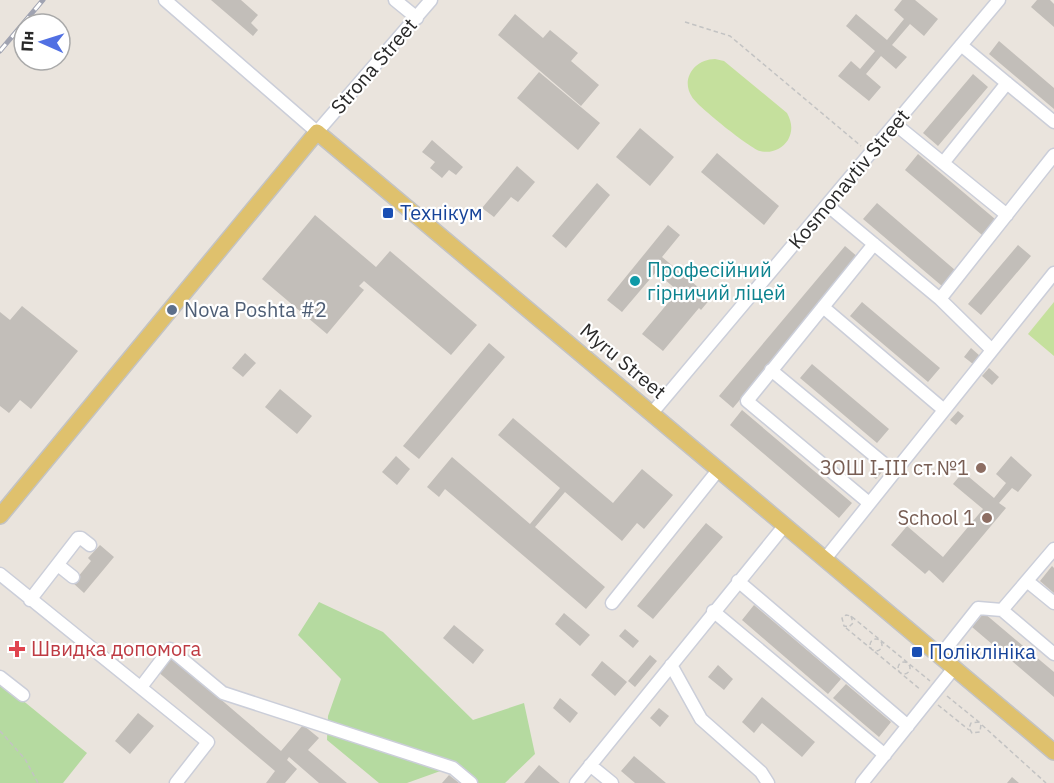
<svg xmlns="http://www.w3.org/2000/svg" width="1054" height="783" font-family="'IBM Plex Sans',sans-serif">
	<rect width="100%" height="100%" fill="#eae4dd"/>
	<!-- green -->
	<path fill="#b5daa0" d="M319 602 383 632 473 720 524 703 535 754 505 783H476L446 769 407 783H379L327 740 328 716 341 679 298 635Z
		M0 684 10 690 87 753 63 783H0Z"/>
	<!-- pitch -->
	<path fill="#c5e09d" d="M715 59 724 61 787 113C792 122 793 131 788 140 782 149 771 154 760 151 751 149 697 106 692 97 680 79 695 59 715 59Z
		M1054 302V356L1028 334Z"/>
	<!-- building -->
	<path fill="#c2beb9" d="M211 0H241L258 15 251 23 258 30 253 36Z
		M902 0H915L938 19 924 36 910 24 892 45 907 57 896 69 881 56 866 74 881 87 869 101 838 76 851 61 860 69 875 51 846 26 856 14 887 40 904 19 894 10Z
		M1037 0H1050L1054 4V27L1031 7Z
		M515 14 543 38 550 30 578 53 571 61 599 85 581 106 498 35Z
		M999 41 1054 88V109L989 54Z
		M539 72 600 123 578 150 517 98Z
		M973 74 988 87 938 146 923 133Z
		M640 128 674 157 650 186 616 157Z
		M432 140 463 167 456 175 449 170 442 178 430 168 435 162 422 152Z
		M717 153 779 206 764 225 701 172Z
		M918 154 995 219 982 235 905 170Z
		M517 166 535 182 518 202 511 197 494 217 482 208Z
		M597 183 610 195 566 248 552 236Z
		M877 203 955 270 942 286 863 219Z
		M315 215 376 267 390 251 477 325 451 355 364 281 359 286 364 290 327 334 262 279Z
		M668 225 680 235 662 257 711 298 701 310 699 308 663 351 642 334 678 291 656 272 622 312 607 300Z
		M1018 245 1031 256 981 315 968 304Z
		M845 246 859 258 733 408 719 396Z
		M862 302 940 368 928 382 850 316Z
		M22 306 78 351 31 409 20 400 9 413 0 406V312L10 320Z
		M489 343 505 357 419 459 403 446Z
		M971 348 980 356 973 364 964 357Z
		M245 353 256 363 243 377 232 368Z
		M812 364 889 429 877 443 800 378Z
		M989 368 999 377 992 385 982 376Z
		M280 389 312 416 297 434 265 407Z
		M742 410 852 503 839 518 730 425Z
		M958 411 964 416 956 425 950 420Z
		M513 418 613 503 642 469 673 495 644 529 637 523 622 541 565 492 535 527 605 587 586 609 445 489 439 497 427 487 452 457 530 524 560 488 498 435Z
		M396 456 410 469 397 485 382 472Z
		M1011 456 1032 475 1018 492 1012 488 999 503 1006 508 943 583 929 570 925 574 891 545 907 526 943 557 983 509 953 484 963 472 994 498 1006 483 996 474Z
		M876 468 882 472 876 479 870 475Z
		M706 523 723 537 653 619 637 606Z
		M100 545 114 557 84 593 73 583 91 561 88 558Z
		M1052 566 1054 568V593L1040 581Z
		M754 605 841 679 828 694 742 620Z
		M564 613 590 635 580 646 555 624Z
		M984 613 1054 672V697L972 627Z
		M454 625 484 650 473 664 443 638Z
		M625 629 639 641 633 648 619 636Z
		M650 655 657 661 635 687 628 681Z
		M170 656 281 751 303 725 319 738 308 750 347 783H319L289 757 287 760 297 769 285 783H266L275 771 157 671Z
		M602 661 627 682 615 696 591 675Z
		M718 665 733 679 724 690 708 677Z
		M846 684 891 722 879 737 833 698Z
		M762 697 815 742 802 757 762 723 754 733 742 722Z
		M560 698 578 713 570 723 553 708Z
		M659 708 669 716 660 727 650 718Z
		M138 713 154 726 130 754 115 741Z
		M634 756 666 783H635L621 771Z
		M539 765 560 783H524Z
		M449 775 459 783H442Z
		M1012 777 1019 783H1007Z"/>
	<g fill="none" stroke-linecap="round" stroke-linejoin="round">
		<!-- minor casing -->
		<g stroke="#cbced9" stroke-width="15">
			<path id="minor" d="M165 0 317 132 431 0
				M395 0 417 18
				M961 45 1054 122
				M895 124 943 163 1007 83
				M943 163 1007 215
				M827 205 940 299 1054 155
				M940 299 992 350
				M823 307 944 410
				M771 370 894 472
				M652 413 999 0
				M869 503 747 401 874 244
				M825 559 1054 273
				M58 565 73 577
				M0 574 208 742 176 783
				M738 581 908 726
				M1027 581 1054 603
				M30 600 78 538H81L90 545
				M612 603 719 469
				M1002 610 1054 654
				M713 611 885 755
				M940 656 978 608 1002 610 1054 549
				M671 665 701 719 761 772 768 783
				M0 677 23 695
				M141 687 170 649 223 693 453 768 471 783
				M590 765 612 783
				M576 783 785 525
				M862 783 954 668"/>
		</g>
		<!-- major casing -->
		<g stroke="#c3c3c3" stroke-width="18">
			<path id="major" d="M0 516 317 132 1054 752"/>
		</g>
		<!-- path -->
		<path stroke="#c3c3c3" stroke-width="1.5" stroke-dasharray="4.5 3" stroke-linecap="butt" d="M685 22 730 36 861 146
			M851 616 853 623 849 627 844 626 842 618 846 615 851 616 930 681
			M846 628 921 690
			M870 645a6 6 0 1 1 12 0a6 6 0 1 1-12 0Z
			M898 668a6 6 0 1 1 12 0a6 6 0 1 1-12 0Z
			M947 696 979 722 981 724 980 732 972 733 969 728 971 723 979 722
			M938 705 969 730
			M982 725 1046 783
			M0 731 25 759 38 783"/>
		<!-- minor -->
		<use href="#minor" stroke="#fff" stroke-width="12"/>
		<!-- major -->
		<use href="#major" stroke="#dfc16d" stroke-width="15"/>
		<!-- rail casing -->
		<g stroke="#a0a3b1" stroke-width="5">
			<path id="rail" d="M0 51 43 0"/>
		</g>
		<!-- rail -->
		<use href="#rail" stroke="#fff" stroke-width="3" stroke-dasharray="9" stroke-linecap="butt"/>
	</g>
	<!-- markers -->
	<g fill="#1a4fb4" stroke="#fff" stroke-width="2">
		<rect x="382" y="207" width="12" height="12" rx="3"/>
		<rect x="911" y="646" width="12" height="12" rx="3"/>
	</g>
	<circle fill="#0f9aa8" stroke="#fff" stroke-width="2" cx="635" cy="281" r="6"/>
	<circle fill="#5c6f8a" stroke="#fff" stroke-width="2" cx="172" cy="310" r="6"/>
	<g fill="#8d6e63" stroke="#fff" stroke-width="2">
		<circle cx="981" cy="468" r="6"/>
		<circle cx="987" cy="518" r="6"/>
	</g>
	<path fill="#e0444e" stroke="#fff" stroke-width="2" d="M14 640h6v6h6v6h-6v6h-6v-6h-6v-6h6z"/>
	<g text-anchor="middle" stroke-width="4.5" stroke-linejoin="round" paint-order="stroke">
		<!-- street labels -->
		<g font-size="20" fill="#292929" stroke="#fff">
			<text transform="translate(374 66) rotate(-49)" y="7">Strona Street</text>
			<text transform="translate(849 179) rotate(-50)" y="7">Kosmonavtiv Street</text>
			<text transform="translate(623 361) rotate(40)" y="7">Myru Street</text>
		</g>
		<!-- transit labels -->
		<g font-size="20" fill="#164399" stroke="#fff" text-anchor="start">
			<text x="400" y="220">Технікум</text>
			<text x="929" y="659">Поліклініка</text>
		</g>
		<!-- culture labels -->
		<g font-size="20" fill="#0d838f" stroke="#fff" text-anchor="start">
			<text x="647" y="277">Професійний<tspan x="647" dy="23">гірничий ліцей</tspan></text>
		</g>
		<!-- service labels -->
		<g font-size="20" fill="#4e5e75" stroke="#fff" text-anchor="start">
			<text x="184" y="317">Nova Poshta #2</text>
		</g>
		<!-- education labels -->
		<g font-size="20" fill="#785e54" stroke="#fff" text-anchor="end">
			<text x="969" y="475">ЗОШ I-III ст.№1</text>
			<text x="975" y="525">School 1</text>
		</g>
		<!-- health labels -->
		<g font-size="20" fill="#be3a42" stroke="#fff" text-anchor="start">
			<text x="31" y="656">Швидка допомога</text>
		</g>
	</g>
	<!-- north arrow -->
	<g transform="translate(42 42) rotate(273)"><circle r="28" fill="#ffffff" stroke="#a9a9a9" stroke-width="1.5"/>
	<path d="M0-4.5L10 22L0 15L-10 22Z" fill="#5170e3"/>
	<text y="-9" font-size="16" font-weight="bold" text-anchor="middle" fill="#292929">Пн</text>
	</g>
</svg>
